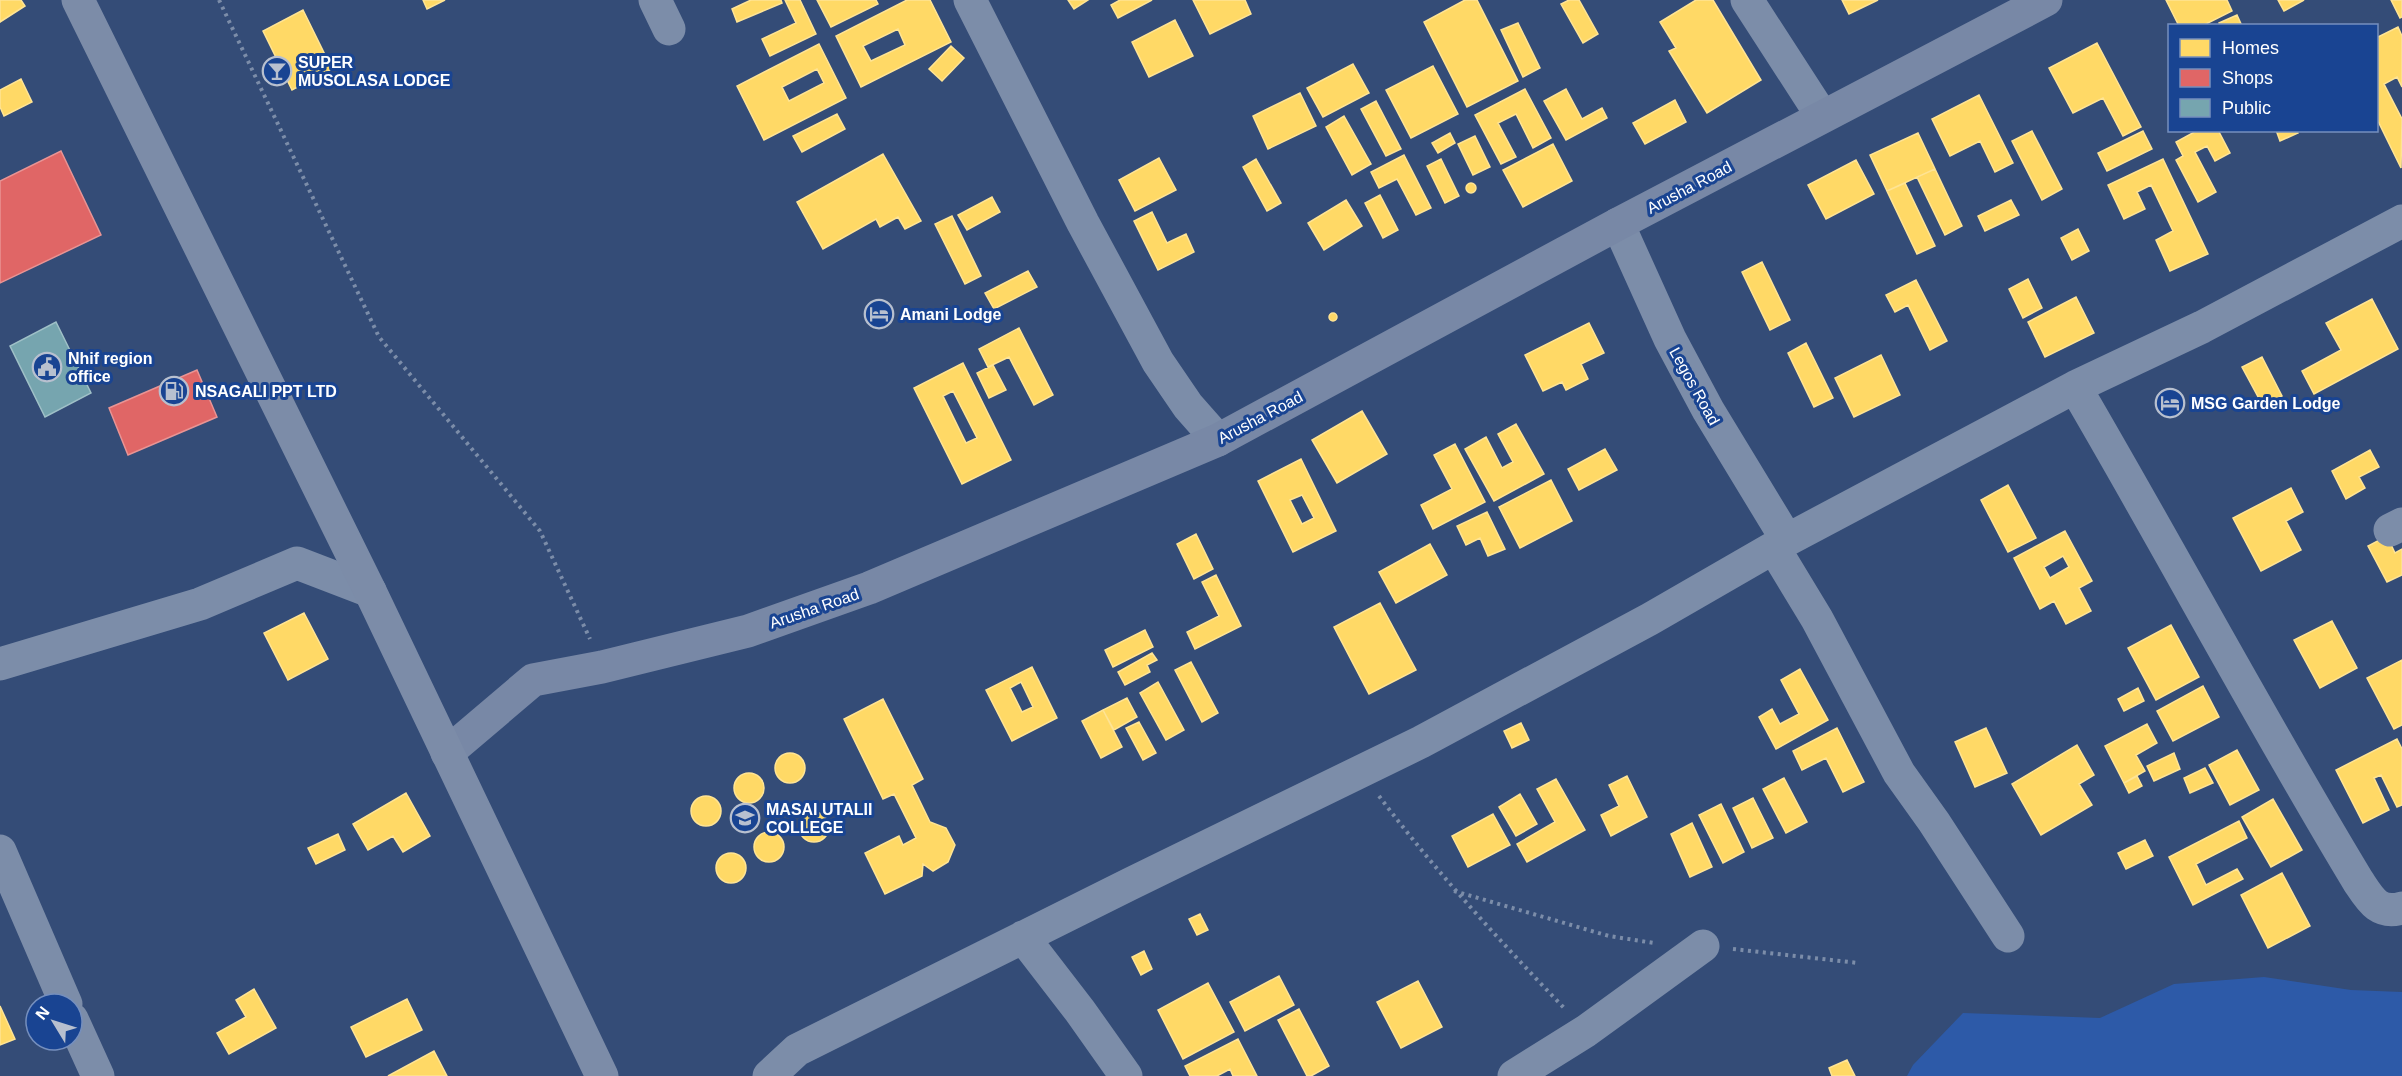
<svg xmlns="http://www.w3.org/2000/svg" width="2402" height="1076" font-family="Helvetica,sans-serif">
	<rect width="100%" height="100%" fill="#344c77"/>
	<!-- green -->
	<path fill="#2d5aa8" d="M2264 977 2351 990 2402 992V1076H1907L1913 1065 1963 1013 2100 1018 2174 984Z"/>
	<!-- homes -->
	<path fill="#ffd966" stroke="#ffe494" stroke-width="1.5" fill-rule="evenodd" d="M0 0H21L25 6 0 22Z
		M423 0H445L427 9Z
		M751 0H781L782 3 737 22 732 9Z
		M785 0H800L816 34 770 56 762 39 796 23Z
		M817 0H876L878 4 831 27Z
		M907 0H930L951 42 861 87 836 36ZM898 29 905 45 871 61 863 46Z
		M1068 0H1088L1074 9Z
		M1120 0H1152L1118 18 1111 5Z
		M1193 0H1245L1251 14 1210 34Z
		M1465 0H1477L1518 81 1467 107 1424 22Z
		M1569 0H1579L1598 34 1583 43 1561 4Z
		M1696 0H1713L1761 80 1707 113 1669 51 1676 48 1660 22Z
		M1842 0H1878L1849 14Z
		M2166 0H2227L2232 11 2202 26H2179Z
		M2278 0H2304L2284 11Z
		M2391 0H2402V17L2400 18Z
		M303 10 332 69 292 90 263 31Z
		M2237 15 2242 26H2220L2219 23Z
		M1175 20 1193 56 1149 77 1132 42Z
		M1518 23 1540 68 1523 77 1501 30Z
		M2398 27 2402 36V87L2397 77 2384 84 2402 119 2401 168 2376 117V38Z
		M2097 43 2141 127 2123 136 2103 98 2073 113 2049 68Z
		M819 44 846 98 764 140 737 86ZM817 69 824 83 789 101 782 87Z
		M951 46 964 58 942 81 929 69Z
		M1353 64 1369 93 1323 117 1307 88Z
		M1433 66 1458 114 1411 138 1386 90Z
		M21 79 32 102 4 116 0 107V90Z
		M1525 89 1551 138 1533 148 1516 114 1498 123 1516 157 1501 164 1475 115Z
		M1566 89 1582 119 1602 108 1607 118 1566 140 1544 101Z
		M1300 93 1316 126 1268 149 1253 116Z
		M1979 95 2013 163 1995 172 1980 141 1950 156 1932 119Z
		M1675 100 1686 122 1645 144 1633 123Z
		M1376 101 1401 149 1386 156 1361 109Z
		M837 114 845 129 802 152 793 136Z
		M1344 116 1371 164 1352 175 1326 127Z
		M2198 130H2218L2230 153 2215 161 2207 146 2195 152 2216 192 2198 202 2176 160 2183 156 2176 142Z
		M2276 130H2296L2298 133 2280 141Z
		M2032 131 2062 189 2042 200 2012 141Z
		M2143 131 2152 149 2107 171 2098 153Z
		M1450 133 1455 143 1438 153 1432 143Z
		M1918 133 1935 169 1887 191 1870 155Z
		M1475 136 1490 167 1473 175 1458 144Z
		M1553 144 1572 181 1523 207 1503 170Z
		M883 154 921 221 905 229 898 217 880 227 876 219 823 249 797 202Z
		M1404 155 1431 208 1416 215 1397 179 1379 188 1371 172Z
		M1159 158 1176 190 1135 211 1119 180Z
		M1256 159 1281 203 1267 211 1243 167Z
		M1441 159 1459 196 1445 203 1427 166Z
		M2163 159 2208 254 2170 271 2156 240 2173 231 2151 185 2137 192 2145 209 2124 219 2108 185Z
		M1856 160 1874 194 1826 219 1808 185Z
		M1935 169 1962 226 1945 235 1917 177Z
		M1466 188a5 5 0 1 1 10 0a5 5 0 1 1-10 0Z
		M1905 183 1935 246 1917 254 1887 191Z
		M1380 195 1398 230 1383 238 1365 203Z
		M992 197 1000 212 967 230 958 215Z
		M1346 200 1362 226 1324 250 1308 223Z
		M2011 200 2019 215 1985 231 1978 216Z
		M1152 212 1167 243 1186 234 1194 252 1158 270 1134 221Z
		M952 216 981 276 965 284 935 224Z
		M2078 229 2089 251 2072 260 2061 238Z
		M1762 262 1790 320 1770 330 1742 272Z
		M1028 271 1037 287 994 309 985 293Z
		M2028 279 2042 308 2023 318 2009 289Z
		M1916 280 1947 341 1930 350 1908 305 1895 312 1886 295Z
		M2076 297 2094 333 2045 357 2028 322Z
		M2372 299 2398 349 2314 394 2302 371 2341 350 2326 323Z
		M1329 317a4 4 0 1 1 8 0a4 4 0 1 1-8 0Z
		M1589 323 1604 353 1581 364 1588 379 1566 390 1562 382 1543 391 1525 355Z
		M1019 328 1053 395 1034 405 1009 357 988 367 979 349Z
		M1806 343 1833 398 1814 407 1788 353Z
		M1881 355 1900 395 1854 417 1835 378Z
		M2262 357 2282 396 2263 406 2242 367Z
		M963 363 1011 460 962 484 914 388ZM953 391 977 438 966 443 943 396Z
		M993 365 1006 390 989 398 977 373Z
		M1362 411 1387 454 1337 483 1312 440Z
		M1516 424 1544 474 1494 501 1465 449 1486 437 1502 468 1513 462 1498 434Z
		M1455 444 1485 502 1433 529 1421 505 1452 489 1434 455Z
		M1605 449 1617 470 1579 490 1568 469Z
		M2370 450 2379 467 2359 477 2365 488 2346 499 2332 471Z
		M1301 459 1336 531 1293 552 1258 481ZM1302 495 1314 518 1302 524 1290 500Z
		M1551 480 1572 521 1520 548 1499 507Z
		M2008 485 2036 538 2008 552 1981 500Z
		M2291 488 2303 512 2286 521 2301 550 2261 571 2233 518Z
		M1487 512 1505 549 1488 556 1480 538 1466 545 1457 526Z
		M2065 531 2092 581 2079 588 2091 611 2066 624 2054 601 2040 609 2014 558ZM2063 556 2069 567 2050 578 2044 567Z
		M1196 534 1213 569 1194 579 1177 544Z
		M2387 536 2395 553 2402 549V575L2387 582 2368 546Z
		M1430 544 1447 575 1396 603 1379 572Z
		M1216 575 1241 626 1195 649 1187 632 1219 616 1202 582Z
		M1380 603 1416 670 1369 694 1334 627Z
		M304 613 328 659 288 680 264 633Z
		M2332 621 2357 668 2320 688 2294 640Z
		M2171 625 2199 677 2156 700 2128 648Z
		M1145 630 1153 647 1113 667 1105 650Z
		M1152 653 1157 660 1147 665 1150 672 1125 685 1118 672Z
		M2402 660V725L2394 729 2367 678Z
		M1191 662 1218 713 1202 722 1175 670Z
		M1032 667 1057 718 1012 741 986 690ZM1021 682 1033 707 1022 712 1010 688Z
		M1800 669 1828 720 1776 749 1759 717 1772 709 1780 724 1799 714 1781 680Z
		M1158 682 1184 730 1166 740 1140 693Z
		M2203 686 2219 717 2173 741 2157 711Z
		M2138 688 2144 701 2124 711 2118 699Z
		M1127 698 1137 717 1114 730 1103 710Z
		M883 699 923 779 912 785 930 822 946 828 955 845 948 862 933 871 923 864 922 876 885 894 865 853 899 836 903 845 916 838 894 794 883 799 844 719Z
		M1103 710 1122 747 1101 758 1082 721Z
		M1139 722 1156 753 1143 760 1126 728Z
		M1521 723 1529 740 1512 748 1504 731Z
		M2147 724 2157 743 2136 755 2145 771 2124 783 2105 746Z
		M1837 728 1864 782 1843 792 1826 758 1802 770 1793 751Z
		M1986 728 2007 773 1975 787 1955 742Z
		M2397 739 2402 749V805L2397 807 2381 775 2374 778 2389 810 2363 823 2336 770Z
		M2077 745 2094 775 2079 784 2092 805 2041 835 2012 784Z
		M2237 750 2259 790 2230 805 2209 765Z
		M775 768a15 15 0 1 1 30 0a15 15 0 1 1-30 0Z
		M2174 753 2180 769 2154 781 2147 766Z
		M2205 768 2213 783 2190 793 2184 778Z
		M734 788a15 15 0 1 1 30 0a15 15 0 1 1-30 0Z
		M1627 776 1647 817 1611 836 1601 815 1619 806 1609 785Z
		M2137 776 2142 786 2129 793 2124 783Z
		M1784 778 1807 822 1786 833 1763 789Z
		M1556 779 1585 830 1527 862 1517 844 1555 822 1537 789Z
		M406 793 430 836 403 852 393 836 368 850 353 824Z
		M1520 794 1537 824 1516 836 1499 807Z
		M691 811a15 15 0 1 1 30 0a15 15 0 1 1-30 0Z
		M1753 798 1773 838 1752 848 1733 808Z
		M2273 799 2302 850 2271 867 2242 817Z
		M1721 804 1744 852 1723 863 1699 815Z
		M799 827a15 15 0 1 1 30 0a15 15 0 1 1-30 0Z
		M1493 814 1510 845 1468 867 1452 836Z
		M2239 821 2247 838 2196 864 2206 885 2237 869 2243 879 2193 905 2169 857Z
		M1692 823 1712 867 1690 877 1671 834Z
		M754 847a15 15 0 1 1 30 0a15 15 0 1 1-30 0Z
		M338 834 345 850 316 864 308 848Z
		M2145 840 2153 856 2126 869 2118 853Z
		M716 868a15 15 0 1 1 30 0a15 15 0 1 1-30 0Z
		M2282 873 2310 926 2268 948 2241 895Z
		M1200 914 1208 930 1197 935 1189 919Z
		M1144 951 1152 969 1141 975 1132 957Z
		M1279 976 1294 1005 1245 1031 1230 1002Z
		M1418 981 1442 1027 1401 1048 1377 1002Z
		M1208 983 1234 1032 1183 1059 1158 1010Z
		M254 989 276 1028 229 1054 217 1033 246 1017 236 1000Z
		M407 999 422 1030 366 1057 351 1027Z
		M0 1006 15 1039 0 1045Z
		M1299 1009 1329 1066 1311 1076H1307L1278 1020Z
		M1238 1039 1257 1076H1233L1230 1069 1217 1076H1190L1185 1066Z
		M434 1051 447 1076H388Z
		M1847 1060 1855 1076H1832L1829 1068Z"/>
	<!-- shops -->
	<path fill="#e06666" stroke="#e99494" stroke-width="1.5" d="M61 151 101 235 0 283V181Z
		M197 370 217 417 128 455 109 408Z"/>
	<!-- public -->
	<path fill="#76a5af" stroke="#9fc0c7" stroke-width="1.5" d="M56 322 91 393 45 417 10 346Z"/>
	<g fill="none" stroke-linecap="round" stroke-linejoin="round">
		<!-- path -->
		<path stroke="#7c8da9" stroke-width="4" stroke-dasharray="3 4.5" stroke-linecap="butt" d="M219 0 379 337 540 531 590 639
			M1379 796C1436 872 1500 941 1565 1009
			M1454 891 1609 936 1654 943
			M1733 949 1858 963"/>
		<!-- minor -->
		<path stroke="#7c8da9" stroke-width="33" d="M655 0 669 29
			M970 0 1083 223 1158 362 1188 406 1218 440
			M1747 0 1822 116
			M1618 224 1670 339 1708 410 1787 540
			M2075 387C2171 551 2260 719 2358 881 2370 899 2378 915 2402 908
			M2390 530 2402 524
			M1774 548 1817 619 1899 773 1934 822 2008 936
			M0 664 200 604 297 563 370 591
			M0 851 66 1004
			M1023 937 1080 1011 1126 1076
			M72 1019 98 1076
			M769 1076 797 1050 1130 884 1421 742 1650 619 1787 540 2075 387 2202 327 2402 221
			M1514 1076 1586 1031 1703 946"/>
		<!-- secondary -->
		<path stroke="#7888a6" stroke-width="33" d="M447 753 533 680 602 667 748 631 869 588 1218 440 1618 224 2046 0"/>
		<!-- trunk -->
		<path stroke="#7c8ca8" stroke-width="33" d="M78 0 370 591 602 1076"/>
	</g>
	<!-- icons -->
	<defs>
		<g id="bar-ring" transform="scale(1.5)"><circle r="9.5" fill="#194492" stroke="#b8c0cf" stroke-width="1.5"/><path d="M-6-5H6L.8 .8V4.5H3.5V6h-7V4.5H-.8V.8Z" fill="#b8c0cf"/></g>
		<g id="hotel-ring" transform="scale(1.5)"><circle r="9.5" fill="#194492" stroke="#b8c0cf" stroke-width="1.5"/><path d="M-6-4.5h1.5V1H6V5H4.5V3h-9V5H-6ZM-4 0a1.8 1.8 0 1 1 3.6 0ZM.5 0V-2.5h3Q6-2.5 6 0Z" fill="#b8c0cf"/></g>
		<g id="civic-ring" transform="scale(1.5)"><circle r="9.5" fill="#194492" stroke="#b8c0cf" stroke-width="1.5"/><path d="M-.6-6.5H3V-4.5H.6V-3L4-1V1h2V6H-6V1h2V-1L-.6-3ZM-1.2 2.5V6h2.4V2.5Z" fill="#b8c0cf"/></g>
		<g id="fuel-ring" transform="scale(1.5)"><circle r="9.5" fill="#194492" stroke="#b8c0cf" stroke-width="1.5"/><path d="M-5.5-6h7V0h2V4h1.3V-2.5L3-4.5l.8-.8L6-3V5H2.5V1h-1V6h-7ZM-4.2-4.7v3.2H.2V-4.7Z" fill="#b8c0cf"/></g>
		<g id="university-ring" transform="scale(1.5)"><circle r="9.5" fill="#194492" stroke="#b8c0cf" stroke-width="1.5"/><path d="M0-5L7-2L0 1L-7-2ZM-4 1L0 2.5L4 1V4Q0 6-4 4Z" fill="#b8c0cf"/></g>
	</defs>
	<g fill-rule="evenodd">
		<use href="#bar-ring" x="277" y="71"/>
		<use href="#hotel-ring" x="879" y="314"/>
		<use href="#civic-ring" x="47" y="367"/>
		<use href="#fuel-ring" x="174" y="391"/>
		<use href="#hotel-ring" x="2170" y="403"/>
		<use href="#university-ring" x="745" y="818"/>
	</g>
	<g text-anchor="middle" stroke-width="6" stroke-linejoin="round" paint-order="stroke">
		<!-- poi labels -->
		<g font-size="16" font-weight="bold" fill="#fff" stroke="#194492" text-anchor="start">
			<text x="298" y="68">SUPER<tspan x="298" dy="18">MUSOLASA LODGE</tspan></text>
			<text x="900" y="320">Amani Lodge</text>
			<text x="68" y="364">Nhif region<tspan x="68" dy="18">office</tspan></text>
			<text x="195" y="397">NSAGALI PPT LTD</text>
			<text x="2191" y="409">MSG Garden Lodge</text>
			<text x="766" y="815">MASAI UTALII<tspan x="766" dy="18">COLLEGE</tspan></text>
		</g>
		<!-- street labels -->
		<g font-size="16" fill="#fff" stroke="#194492">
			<text transform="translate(1689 187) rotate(-28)" y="6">Arusha Road</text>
			<text transform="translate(1695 386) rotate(61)" y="6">Legos Road</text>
			<text transform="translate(1260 417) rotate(-28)" y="6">Arusha Road</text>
			<text transform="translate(814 608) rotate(-19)" y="6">Arusha Road</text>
		</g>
	</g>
	<!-- legend -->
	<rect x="2168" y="24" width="210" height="108" fill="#194492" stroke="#758fbe" stroke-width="1.5"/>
	<rect x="2180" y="39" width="30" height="18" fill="#ffd966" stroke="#758fbe" stroke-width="1.5"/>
	<text x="2222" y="54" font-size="18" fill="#ffffff">Homes</text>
	<rect x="2180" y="69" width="30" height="18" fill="#e06666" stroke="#758fbe" stroke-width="1.5"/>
	<text x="2222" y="84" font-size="18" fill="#ffffff">Shops</text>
	<rect x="2180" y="99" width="30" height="18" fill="#76a5af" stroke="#758fbe" stroke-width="1.5"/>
	<text x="2222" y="114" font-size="18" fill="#ffffff">Public</text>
	<!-- north arrow -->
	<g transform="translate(54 1022) rotate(308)"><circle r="28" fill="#194492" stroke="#758fbe" stroke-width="1.5"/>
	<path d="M0-4.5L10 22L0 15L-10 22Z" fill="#b8c0cf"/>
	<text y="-9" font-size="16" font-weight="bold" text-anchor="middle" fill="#ffffff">N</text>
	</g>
</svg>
